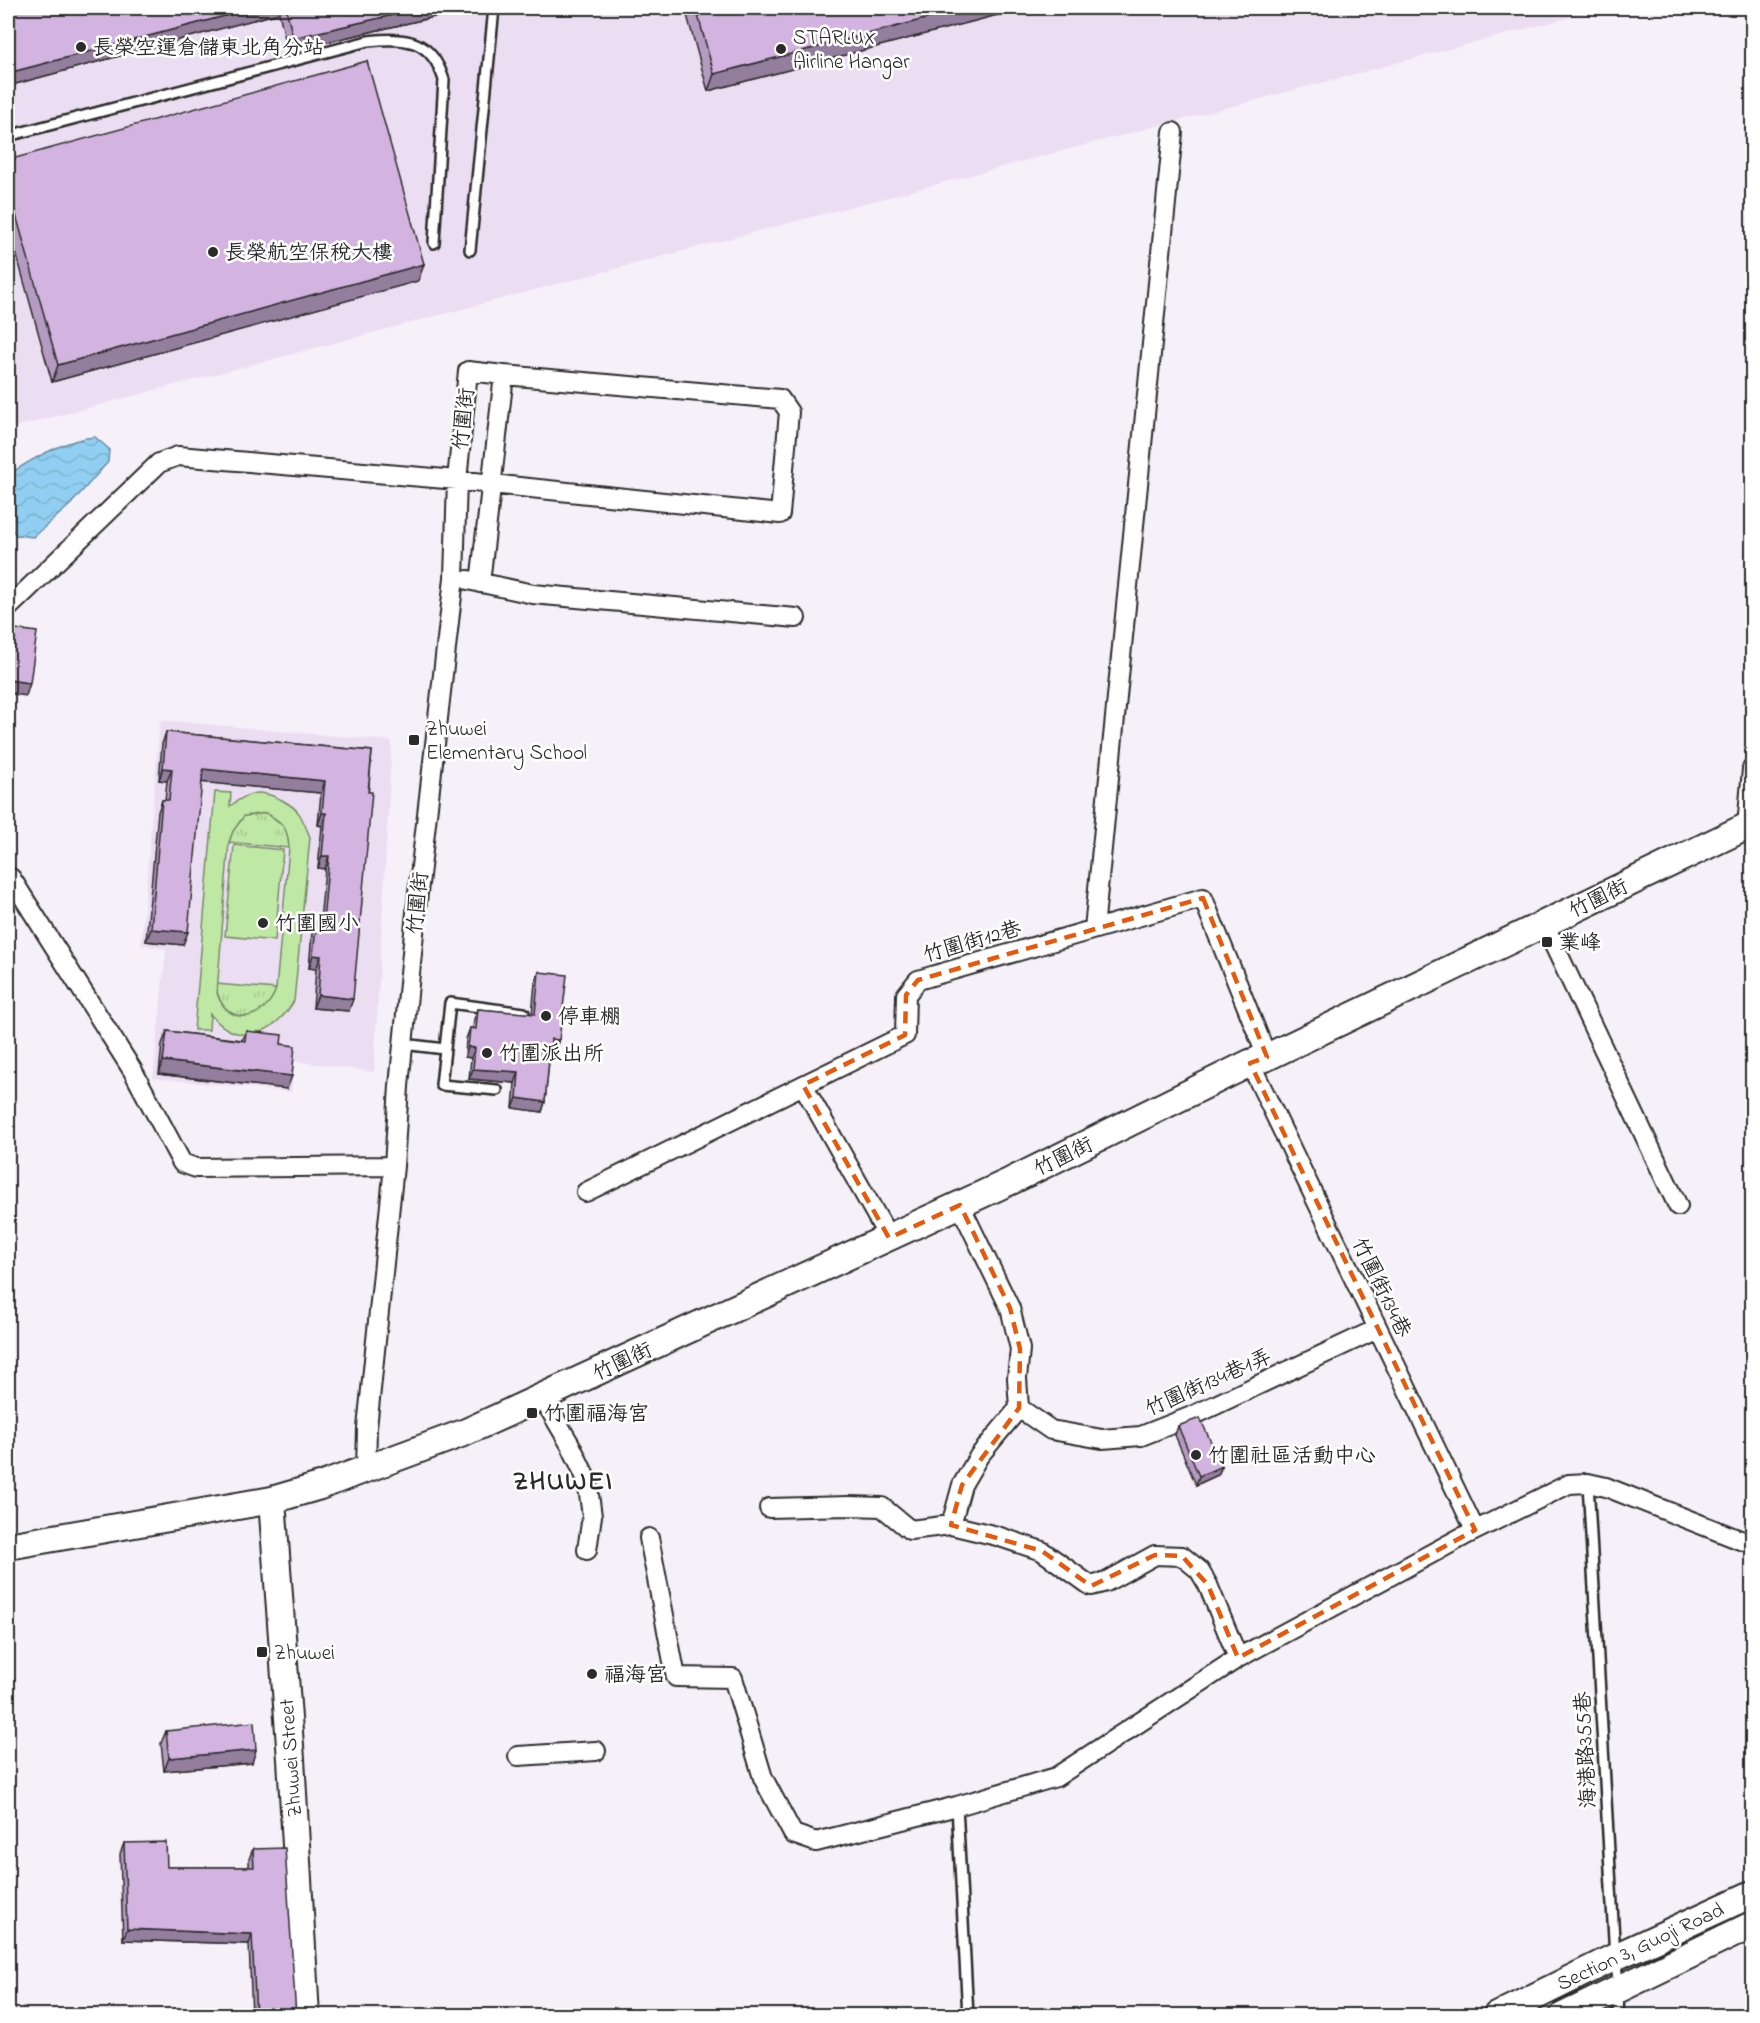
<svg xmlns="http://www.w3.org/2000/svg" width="1760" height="2023" font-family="'Indie Flower','LXGW WenKai TC',sans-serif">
	<defs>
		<pattern id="grass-tufts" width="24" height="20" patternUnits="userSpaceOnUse" patternTransform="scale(1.5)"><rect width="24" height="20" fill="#bfe8a4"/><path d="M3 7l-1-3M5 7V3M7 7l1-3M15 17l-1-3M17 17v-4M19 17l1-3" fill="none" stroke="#a4c78d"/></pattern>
		<pattern id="water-waves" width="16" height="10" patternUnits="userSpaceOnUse" patternTransform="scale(1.5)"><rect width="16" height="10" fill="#90cff1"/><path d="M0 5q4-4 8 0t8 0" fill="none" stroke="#7cb2cf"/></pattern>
	</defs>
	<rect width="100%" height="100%" fill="#f6f0f9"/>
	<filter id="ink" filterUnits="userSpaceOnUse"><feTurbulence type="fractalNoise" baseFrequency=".0167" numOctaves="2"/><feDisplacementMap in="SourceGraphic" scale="12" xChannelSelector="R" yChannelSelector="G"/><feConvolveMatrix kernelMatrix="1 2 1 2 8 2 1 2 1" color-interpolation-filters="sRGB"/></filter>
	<g filter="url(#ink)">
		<!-- built -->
		<path fill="#ecdef2" d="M8 8H1605L8 429Z
			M160 720 392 741 374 1072 295 1061 291 1092 153 1078 166 949 141 945Z"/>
		<!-- grass -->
		<path fill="url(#grass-tufts)" stroke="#758a68" stroke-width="1.5" d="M266 813C283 823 288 827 289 848L229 842 233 831 244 816Z
			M216 984 276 989C264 1027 219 1025 216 984Z"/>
		<!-- pitch -->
		<path fill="#bfe8a4" stroke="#758a68" stroke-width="1.5" fill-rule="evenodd" d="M215 792 231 793 230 806C250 791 260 789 282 800 289 804 296 808 300 815 304 822 307 830 310 837L294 1001C273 1035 239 1049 210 1014L209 1030H194ZM266 813C283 823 288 827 289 848L276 989C266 1020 228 1029 217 993L229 842 233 831 244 816Z
			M234 845 283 850 275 941 225 936Z"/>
		<!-- water -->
		<path fill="url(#water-waves)" stroke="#688da2" stroke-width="1.5" d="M95 437 109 449 108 462 70 505 33 537 16 535 8 524V475C32 459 67 439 95 437Z"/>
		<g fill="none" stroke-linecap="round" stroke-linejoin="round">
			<!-- lane casing -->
			<g stroke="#2b2b2b" stroke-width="14">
				<path id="lane" d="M8 136 368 41C407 37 431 39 444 80L434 243
					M470 250 494 8
					M403 1044 445 1049 450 1003 524 1013
					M445 1049 441 1085 497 1090
					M1588 1483 1615 1957 1619 1988 1618 2016
					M957 1806 968 2016"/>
			</g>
			<!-- street casing -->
			<g stroke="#2b2b2b" stroke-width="22">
				<path id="street" d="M468 580 533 594 796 618
					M8 608 159 463 178 456 457 480 492 484 780 514 789 412 780 399 504 375 480 583
					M1747 827 1752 769
					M8 877 11 878 133 1071 182 1163 196 1168 394 1166
					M1544 924 1678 1206
					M1094 929 1173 132
					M1250 1063 1475 1530
					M803 1085 889 1238
					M586 1192 905 1035 906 995 918 980 1203 898 1267 1057
					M960 1205 1010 1308 1020 1349 1017 1378 1019 1408 1051 1430 1102 1439 1141 1436 1192 1416 1377 1329
					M543 1398 571 1446 587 1480 592 1516 587 1550
					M366 1471 367 1428 394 1166 399 1086 417 902 454 578 457 480 468 371 504 375
					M769 1508 849 1506 882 1507 910 1530 951 1525 997 1536 1042 1551 1091 1586 1106 1582 1155 1555 1182 1556 1199 1570 1208 1585 1238 1658
					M951 1525 962 1485 979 1456 1019 1408
					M649 1538 676 1677 733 1678 763 1778 793 1834 816 1842 957 1806 1056 1777 1238 1658 1464 1536 1569 1484 1588 1483 1606 1487 1740 1540 1752 1542
					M518 1756 596 1751"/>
			</g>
			<!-- secondary casing -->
			<g stroke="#2b2b2b" stroke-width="30">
				<path id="secondary" d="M272 1500 291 1759 306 2016
					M8 1546 272 1500 320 1486 466 1432 1011 1181 1250 1063 1267 1057 1752 824
					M1496 2016 1615 1957 1752 1894
					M1563 2016 1752 1925"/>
			</g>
			<!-- lane -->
			<use href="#lane" stroke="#fff" stroke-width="9"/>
			<!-- street -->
			<use href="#street" stroke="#fff" stroke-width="18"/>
			<!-- secondary -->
			<use href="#secondary" stroke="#fff" stroke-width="26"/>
		</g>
		<!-- wall -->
		<path fill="#b59bc1" stroke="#2b2b2b" stroke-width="1.5" d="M8 8H450L447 14 288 51 279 13 8 86Z
			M685 8H1024L708 91Z
			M8 160 424 264 418 281 52 382 8 224Z
			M166 732 372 751 349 1011 313 1008 316 969 309 968 312 933 317 920 320 921 325 869 318 868 322 826 318 825 321 793 201 782 183 945 146 941 158 812 162 800H165L167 781 159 780 162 744Z
			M539 972 559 1040 555 1050H550L545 1102 542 1112 513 1108 515 1083 469 1079 471 1058 465 1057 466 1039 470 1028H473L474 1019 478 1009 532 1014 535 983Z
			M167 1031 242 1040 246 1031 281 1044 287 1089 159 1074 162 1044Z
			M1178 1426 1222 1466 1218 1475 1196 1485 1175 1435Z
			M166 1731 252 1763 164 1771 161 1743Z
			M124 1843 167 1867H249V1859L253 1849 296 2016H252L249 1944 123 1940 120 1854Z"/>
		<!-- shaded-wall -->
		<path fill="#947e9d" stroke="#2b2b2b" stroke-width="1.5" d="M255 8H281L279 13 8 86V73Z
			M423 8H450L447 14 288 51 293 38Z
			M967 8H1024L708 91 714 74Z
			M424 264 418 281 52 382 58 365Z
			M8 680 30 683 26 696 8 693Z
			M163 768 172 769 167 781 159 780Z
			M203 769 325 781 321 793 198 782Z
			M322 813H326L322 826 318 825Z
			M322 856H329L325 869 318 868Z
			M151 929 188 932 183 945 146 941Z
			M313 955 321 956 316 969 309 968Z
			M318 995 353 999 349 1011 313 1008Z
			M551 1039 559 1040 555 1050 547 1049Z
			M468 1047 475 1048 471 1058 465 1057Z
			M163 1061 292 1076 287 1089 159 1074Z
			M473 1069 519 1072 515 1083 469 1079Z
			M517 1098 545 1102 542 1112 513 1108Z
			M1222 1466 1218 1475 1196 1485 1199 1476Z
			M256 1750 252 1763 164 1771 169 1758Z
			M127 1929 252 1934 249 1944 123 1940Z"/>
		<!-- building -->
		<path fill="#d3b4e0" stroke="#2b2b2b" stroke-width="1.5" d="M8 8H255L8 73Z
			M286 8H423L293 38Z
			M696 8H967L714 74Z
			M367 61 424 264 58 365 8 186V160Z
			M8 628 37 632 30 683 8 680Z
			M166 732 372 751 368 792H372L353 999 318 995 321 956 313 955 317 920 323 921 329 856H322L326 813H322L325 781 203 769 188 932 151 929 162 800H169L172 769 163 768Z
			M539 972 567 975 559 1040 551 1039 545 1102 517 1098 519 1072 473 1069 475 1048 468 1047 470 1028 476 1029 478 1009 535 1014Z
			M167 1031 245 1041 246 1031 282 1035 281 1044 295 1046 292 1076 163 1061Z
			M1200 1418 1222 1466 1199 1476 1178 1426Z
			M254 1722 256 1750 169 1758 166 1731Z
			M166 1842 167 1867H254L253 1849 285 1848 296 2016H256L252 1934 127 1929 124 1843Z"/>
	</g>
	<!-- marked area -->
	<path fill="none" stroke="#e8590c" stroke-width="4.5" stroke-dasharray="12 8" stroke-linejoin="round" d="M1203 898 1267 1057 1250 1063 1475 1530 1238 1658 1208 1585 1182 1556 1155 1555 1091 1586 1042 1551 951 1525 962 1485 1019 1408 1020 1349 1010 1308 960 1205 889 1238 803 1085 905 1035 906 995 918 980Z"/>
	<!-- markers -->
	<g fill="#2b2b2b" stroke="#fff" stroke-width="2">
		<circle cx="81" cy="47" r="6"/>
		<circle cx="781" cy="49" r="6"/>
		<circle cx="213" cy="252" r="6"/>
		<rect x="408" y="734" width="12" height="12" rx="3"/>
		<circle cx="263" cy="923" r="6"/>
		<rect x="1541" y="936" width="12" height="12" rx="3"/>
		<circle cx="546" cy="1016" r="6"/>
		<circle cx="487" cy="1053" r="6"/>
		<rect x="526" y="1407" width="12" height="12" rx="3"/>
		<circle cx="1196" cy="1455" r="6"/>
		<rect x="256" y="1646" width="12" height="12" rx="3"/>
		<circle cx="592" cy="1674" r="6"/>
	</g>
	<g text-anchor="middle" stroke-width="5" stroke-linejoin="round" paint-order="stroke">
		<!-- poi labels -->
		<g font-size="21" fill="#2b2b2b" stroke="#fff" text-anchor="start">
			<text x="793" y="44">STARLUX<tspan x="793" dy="24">Airline Hangar</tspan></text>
			<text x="93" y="54">長榮空運倉儲東北角分站</text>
			<text x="225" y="259">長榮航空保稅大樓</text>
			<text x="426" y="735">Zhuwei<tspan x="426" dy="24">Elementary School</tspan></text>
			<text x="275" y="930">竹圍國小</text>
			<text x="1559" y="949">業峰</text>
			<text x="558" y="1023">停車棚</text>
			<text x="499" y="1060">竹圍派出所</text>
			<text x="544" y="1420">竹圍福海宮</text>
			<text x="1208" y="1462">竹圍社區活動中心</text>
			<text x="274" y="1659">Zhuwei</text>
			<text x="604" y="1681">福海宮</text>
		</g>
		<!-- street labels -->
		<g font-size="21" fill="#2b2b2b" stroke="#fff">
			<text transform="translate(463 419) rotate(-84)" y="7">竹圍街</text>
			<text transform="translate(1598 898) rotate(-26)" y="7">竹圍街</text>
			<text transform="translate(417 903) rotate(-84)" y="7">竹圍街</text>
			<text transform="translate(972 941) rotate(-16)" y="7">竹圍街12巷</text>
			<text transform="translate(1063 1156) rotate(-26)" y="7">竹圍街</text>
			<text transform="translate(1382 1287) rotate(64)" y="7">竹圍街134巷</text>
			<text transform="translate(622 1361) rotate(-25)" y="7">竹圍街</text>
			<text transform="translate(1208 1382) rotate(-24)" y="7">竹圍街134巷1弄</text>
			<text transform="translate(1585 1750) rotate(-93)" y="7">海港路355巷</text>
			<text transform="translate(290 1758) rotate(-94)" y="7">Zhuwei Street</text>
			<text transform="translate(1640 1946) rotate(-25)" y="7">Section 3, Guoji Road</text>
		</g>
		<!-- district labels -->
		<g font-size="27" font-weight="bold" letter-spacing="1.5" fill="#2b2b2b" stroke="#fff">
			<text x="563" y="1489">ZHUWEI</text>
		</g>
	</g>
	<!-- margin -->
	<rect width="1760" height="2023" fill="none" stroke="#fff" stroke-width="30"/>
	<rect x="15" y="15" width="1730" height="1993" fill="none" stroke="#2b2b2b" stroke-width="2" filter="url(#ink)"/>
</svg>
